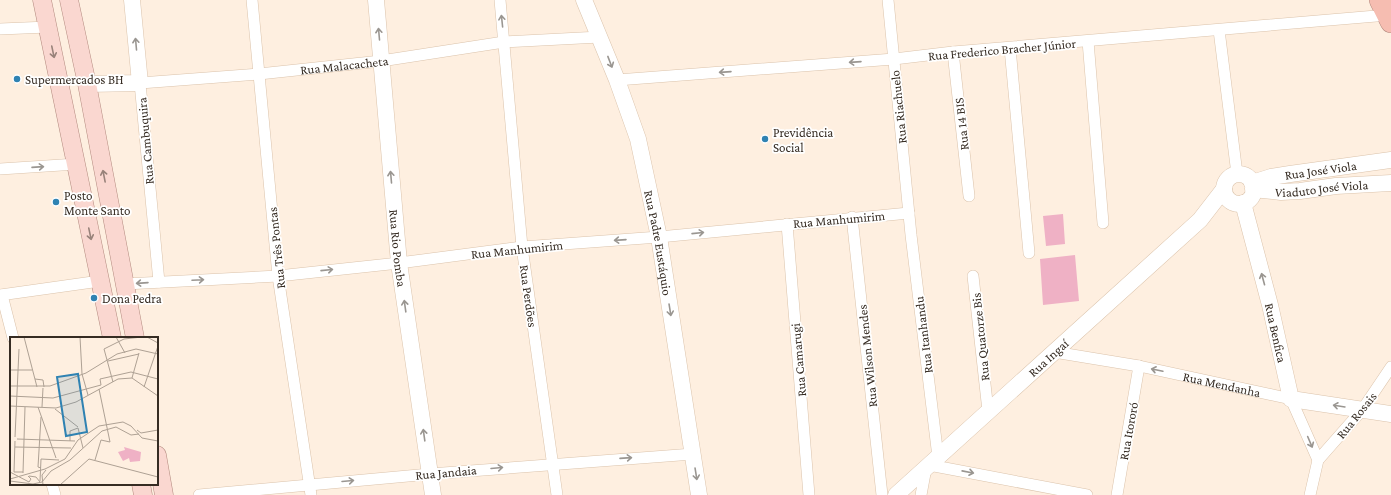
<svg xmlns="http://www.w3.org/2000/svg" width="1391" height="495" font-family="'Crimson Pro',serif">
	<rect width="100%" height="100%" fill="#feefe0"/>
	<!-- green -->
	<path fill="#efb1c5" d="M1063 214 1065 244 1046 246 1043 216Z
		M1075 255 1079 301 1043 305 1040 259Z"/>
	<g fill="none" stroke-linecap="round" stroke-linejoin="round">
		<!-- street casing -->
		<g stroke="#dbc3ab" stroke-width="12">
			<g id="street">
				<path d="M252 0 278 276 311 495"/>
				<path d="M500 0 522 247 557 495"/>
				<path d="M888 0 911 235 938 457"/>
				<path d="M0 29 48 27"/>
				<path d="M1219 30 1237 174"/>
				<path d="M1088 41 1103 223"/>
				<path d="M1010 48 1029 253"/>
				<path d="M953 52 969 196"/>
				<path d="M617 80 894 59 953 52 1388 15"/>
				<path d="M0 169 77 164"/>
				<path d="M852 217 882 495"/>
				<path d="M787 224 809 495"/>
				<path d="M973 276 988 411"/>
				<path id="s1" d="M159 282 140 83 259 74 381 61 504 42 600 37"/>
				<path d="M125 284 278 276 399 263 522 247 659 237 909 213"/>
				<path d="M0 295 100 281"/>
				<path d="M2 295 13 338"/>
				<path id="s2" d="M1054 352 1139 366 1291 399 1318 460"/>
				<path d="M929 465 1087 495"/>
				<path d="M52 484 55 495"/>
				<path d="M199 495 430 474 693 454"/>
				<path d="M921 495 926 468"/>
				<path d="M1117 495 1139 366"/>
				<path d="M1310 495 1318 460 1362 410 1391 367"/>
			</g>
		</g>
		<!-- secondary casing -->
		<g stroke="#dbc3ab" stroke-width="17">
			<g id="secondary">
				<path id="s3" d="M376 0 399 263 433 495"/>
				<path id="s4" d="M584 0 617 80 638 139 659 237 699 495"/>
				<path d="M87 84 140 83 132 0"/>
				<circle cx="1239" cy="189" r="15"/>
				<path id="s5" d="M1252 183 1271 177 1290 174 1391 160"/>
				<path id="s6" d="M1253 189 1281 192 1300 191 1336 186 1391 183"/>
				<path id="s7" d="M1243 203 1270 305 1291 399 1391 414"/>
				<path id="s8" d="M896 495 1200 220 1224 189"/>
			</g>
		</g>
		<!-- primary casing -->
		<g stroke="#b38a7f" stroke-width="19">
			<path id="primary" d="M42 0 112 338
				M69 0 87 84 135 338
				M157 455 164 495
				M141 484 143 495"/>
		</g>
		<!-- highway casing -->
		<g stroke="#b38a7f" stroke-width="22">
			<path id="highway" d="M1380 0 1391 22"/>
		</g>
		<!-- street -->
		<use href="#street" stroke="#fff" stroke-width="11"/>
		<!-- secondary -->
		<use href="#secondary" stroke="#fff" stroke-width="16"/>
		<!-- primary -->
		<use href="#primary" stroke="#fad7d0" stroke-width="18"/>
		<!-- highway -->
		<use href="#highway" stroke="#f6bdb1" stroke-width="21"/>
	</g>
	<!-- one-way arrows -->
	<defs><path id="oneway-shaft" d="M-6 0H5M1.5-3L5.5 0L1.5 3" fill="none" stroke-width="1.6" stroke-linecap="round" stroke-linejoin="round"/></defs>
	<g stroke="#9a9691">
		<use href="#oneway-shaft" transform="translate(502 21) rotate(-96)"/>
		<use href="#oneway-shaft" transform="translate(379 34) rotate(-95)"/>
		<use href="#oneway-shaft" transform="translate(136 44) rotate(-95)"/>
		<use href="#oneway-shaft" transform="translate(610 62) rotate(69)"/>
		<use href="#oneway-shaft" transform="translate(855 62) rotate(176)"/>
		<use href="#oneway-shaft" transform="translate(725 72) rotate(176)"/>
		<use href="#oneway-shaft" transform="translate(38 167) rotate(-4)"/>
		<use href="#oneway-shaft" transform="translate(391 177) rotate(-95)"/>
		<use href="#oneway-shaft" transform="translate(698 233) rotate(-6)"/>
		<use href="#oneway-shaft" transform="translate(620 240) rotate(176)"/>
		<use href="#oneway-shaft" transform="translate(327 270) rotate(-6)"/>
		<use href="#oneway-shaft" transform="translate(1263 279) rotate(-105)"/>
		<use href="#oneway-shaft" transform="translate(198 280) rotate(-3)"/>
		<use href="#oneway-shaft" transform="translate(142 283) rotate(176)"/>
		<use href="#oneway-shaft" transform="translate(405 306) rotate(-98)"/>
		<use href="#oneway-shaft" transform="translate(670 310) rotate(81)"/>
		<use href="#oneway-shaft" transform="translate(1157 370) rotate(-168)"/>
		<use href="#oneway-shaft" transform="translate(1339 406) rotate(-171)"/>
		<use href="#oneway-shaft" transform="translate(424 435) rotate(-98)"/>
		<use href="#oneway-shaft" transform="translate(1310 442) rotate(67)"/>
		<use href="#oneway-shaft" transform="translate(626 458) rotate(-4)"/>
		<use href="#oneway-shaft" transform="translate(497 468) rotate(-5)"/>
		<use href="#oneway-shaft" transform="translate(968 472) rotate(11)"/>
		<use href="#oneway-shaft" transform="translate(696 474) rotate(81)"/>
		<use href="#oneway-shaft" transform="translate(348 481) rotate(-5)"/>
	</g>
	<g stroke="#98827a">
		<use href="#oneway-shaft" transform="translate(53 52) rotate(78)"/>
		<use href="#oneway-shaft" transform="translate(104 176) rotate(-101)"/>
		<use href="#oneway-shaft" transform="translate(90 234) rotate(78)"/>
	</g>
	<!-- markers -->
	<g fill="#2f82b2" stroke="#fff" stroke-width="1.5">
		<circle cx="17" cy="79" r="4"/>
		<circle cx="765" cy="139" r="4"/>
		<circle cx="56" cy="202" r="4"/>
		<circle cx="94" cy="298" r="4"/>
	</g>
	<g text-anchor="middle" stroke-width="3.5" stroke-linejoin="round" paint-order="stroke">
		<!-- street labels -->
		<g font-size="13" fill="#362c23" stroke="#fff">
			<text transform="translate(1002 49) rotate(-5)" y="5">Rua Frederico Bracher Júnior</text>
			<text dy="5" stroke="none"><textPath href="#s1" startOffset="405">Rua Malacacheta</textPath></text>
			<text transform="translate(898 107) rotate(-96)" y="5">Rua Riachuelo</text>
			<text transform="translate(961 124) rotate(-96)" y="5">Rua 14 BIS</text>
			<text transform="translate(145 141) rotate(-95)" y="5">Rua Cambuquira</text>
			<text dy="5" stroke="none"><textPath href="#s5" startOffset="70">Rua José Viola</textPath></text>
			<text dy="5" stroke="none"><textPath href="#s6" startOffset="69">Viaduto José Viola</textPath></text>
			<text transform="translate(839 219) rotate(-5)" y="5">Rua Manhumirim</text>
			<text dy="5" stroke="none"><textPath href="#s4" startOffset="255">Rua Padre Eustáquio</textPath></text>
			<text transform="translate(276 248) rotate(-96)" y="5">Rua Três Pontas</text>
			<text dy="5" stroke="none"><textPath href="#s3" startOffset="249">Rua Rio Pomba</textPath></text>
			<text transform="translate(517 249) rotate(-6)" y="5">Rua Manhumirim</text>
			<text transform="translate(529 296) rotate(82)" y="5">Rua Perdões</text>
			<text dy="5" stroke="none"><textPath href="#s7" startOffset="134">Rua Benfica</textPath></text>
			<text transform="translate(923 335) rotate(-97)" y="5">Rua Itanhandu</text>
			<text transform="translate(980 337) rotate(-96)" y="5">Rua Quatorze Bis</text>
			<text transform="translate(867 356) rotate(-96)" y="5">Rua Wilson Mendes</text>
			<text dy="5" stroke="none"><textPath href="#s8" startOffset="205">Rua Ingaí</textPath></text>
			<text transform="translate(798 360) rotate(-95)" y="5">Rua Camarugi</text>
			<text dy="5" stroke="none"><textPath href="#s2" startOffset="171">Rua Mendanha</textPath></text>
			<text transform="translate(1356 415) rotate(-51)" y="5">Rua Rosais</text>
			<text transform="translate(1128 431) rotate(-80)" y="5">Rua Itororó</text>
			<text transform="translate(446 472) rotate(-5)" y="5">Rua Jandaia</text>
		</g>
		<!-- poi labels -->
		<g font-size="13" fill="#362c23" stroke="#fff" text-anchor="start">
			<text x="25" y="84">Supermercados BH</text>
			<text x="773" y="137">Previdência<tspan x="773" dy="15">Social</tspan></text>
			<text x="64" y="200">Posto<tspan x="64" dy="15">Monte Santo</tspan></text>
			<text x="102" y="303">Dona Pedra</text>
		</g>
	</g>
	<!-- overview -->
	<g transform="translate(10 337)">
		<rect width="148" height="148" fill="#feefe0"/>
		<path d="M114 110 131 115 130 124 120 125 119 121 113 124 108 115 115 113Z" fill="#efb1c5"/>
		<path fill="none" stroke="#aea194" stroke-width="1" d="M14 0 27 50M70 0 72 37 78 58M106 0 115 16M137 0 148 6M98 24 129 17M0 33H22M122 41 129 16M25 42 33 43 34 50M103 45 94 12 114 2 132 0M91 48 90 42 121 35 148 42M0 49H40L76 36 107 17 126 12 148 17M134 50 148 9M0 59 43 61 91 48M0 69 46 71 66 65 108 42 122 41 148 59M28 70 46 121M32 70 33 51M45 72 68 90M31 80 28 130 31 131M68 91 73 111M127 93 131 96 148 93M5 100 9 12M7 102 65 104M5 104 4 135H13M60 104V94L68 91M5 110 61 111M85 123 91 103 100 105 89 52M0 135 19 145 21 142 18 139M13 136 15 70M19 139 26 140 30 145M0 142 35 132 55 122 68 103 89 89 113 85 121 89 132 101 148 104M0 144 23 147 32 145 41 134 60 123 92 94 106 90 121 98 129 97M30 144 31 122 49 123M33 148 32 138 36 133M50 148 79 122 148 140"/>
		<path fill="#2f82b2" fill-opacity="0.15" stroke="#2f82b2" stroke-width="2" d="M68 37 77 95 56 99 47 40Z"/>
		<rect width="148" height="148" fill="none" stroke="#362c23" stroke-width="2"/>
	</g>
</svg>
